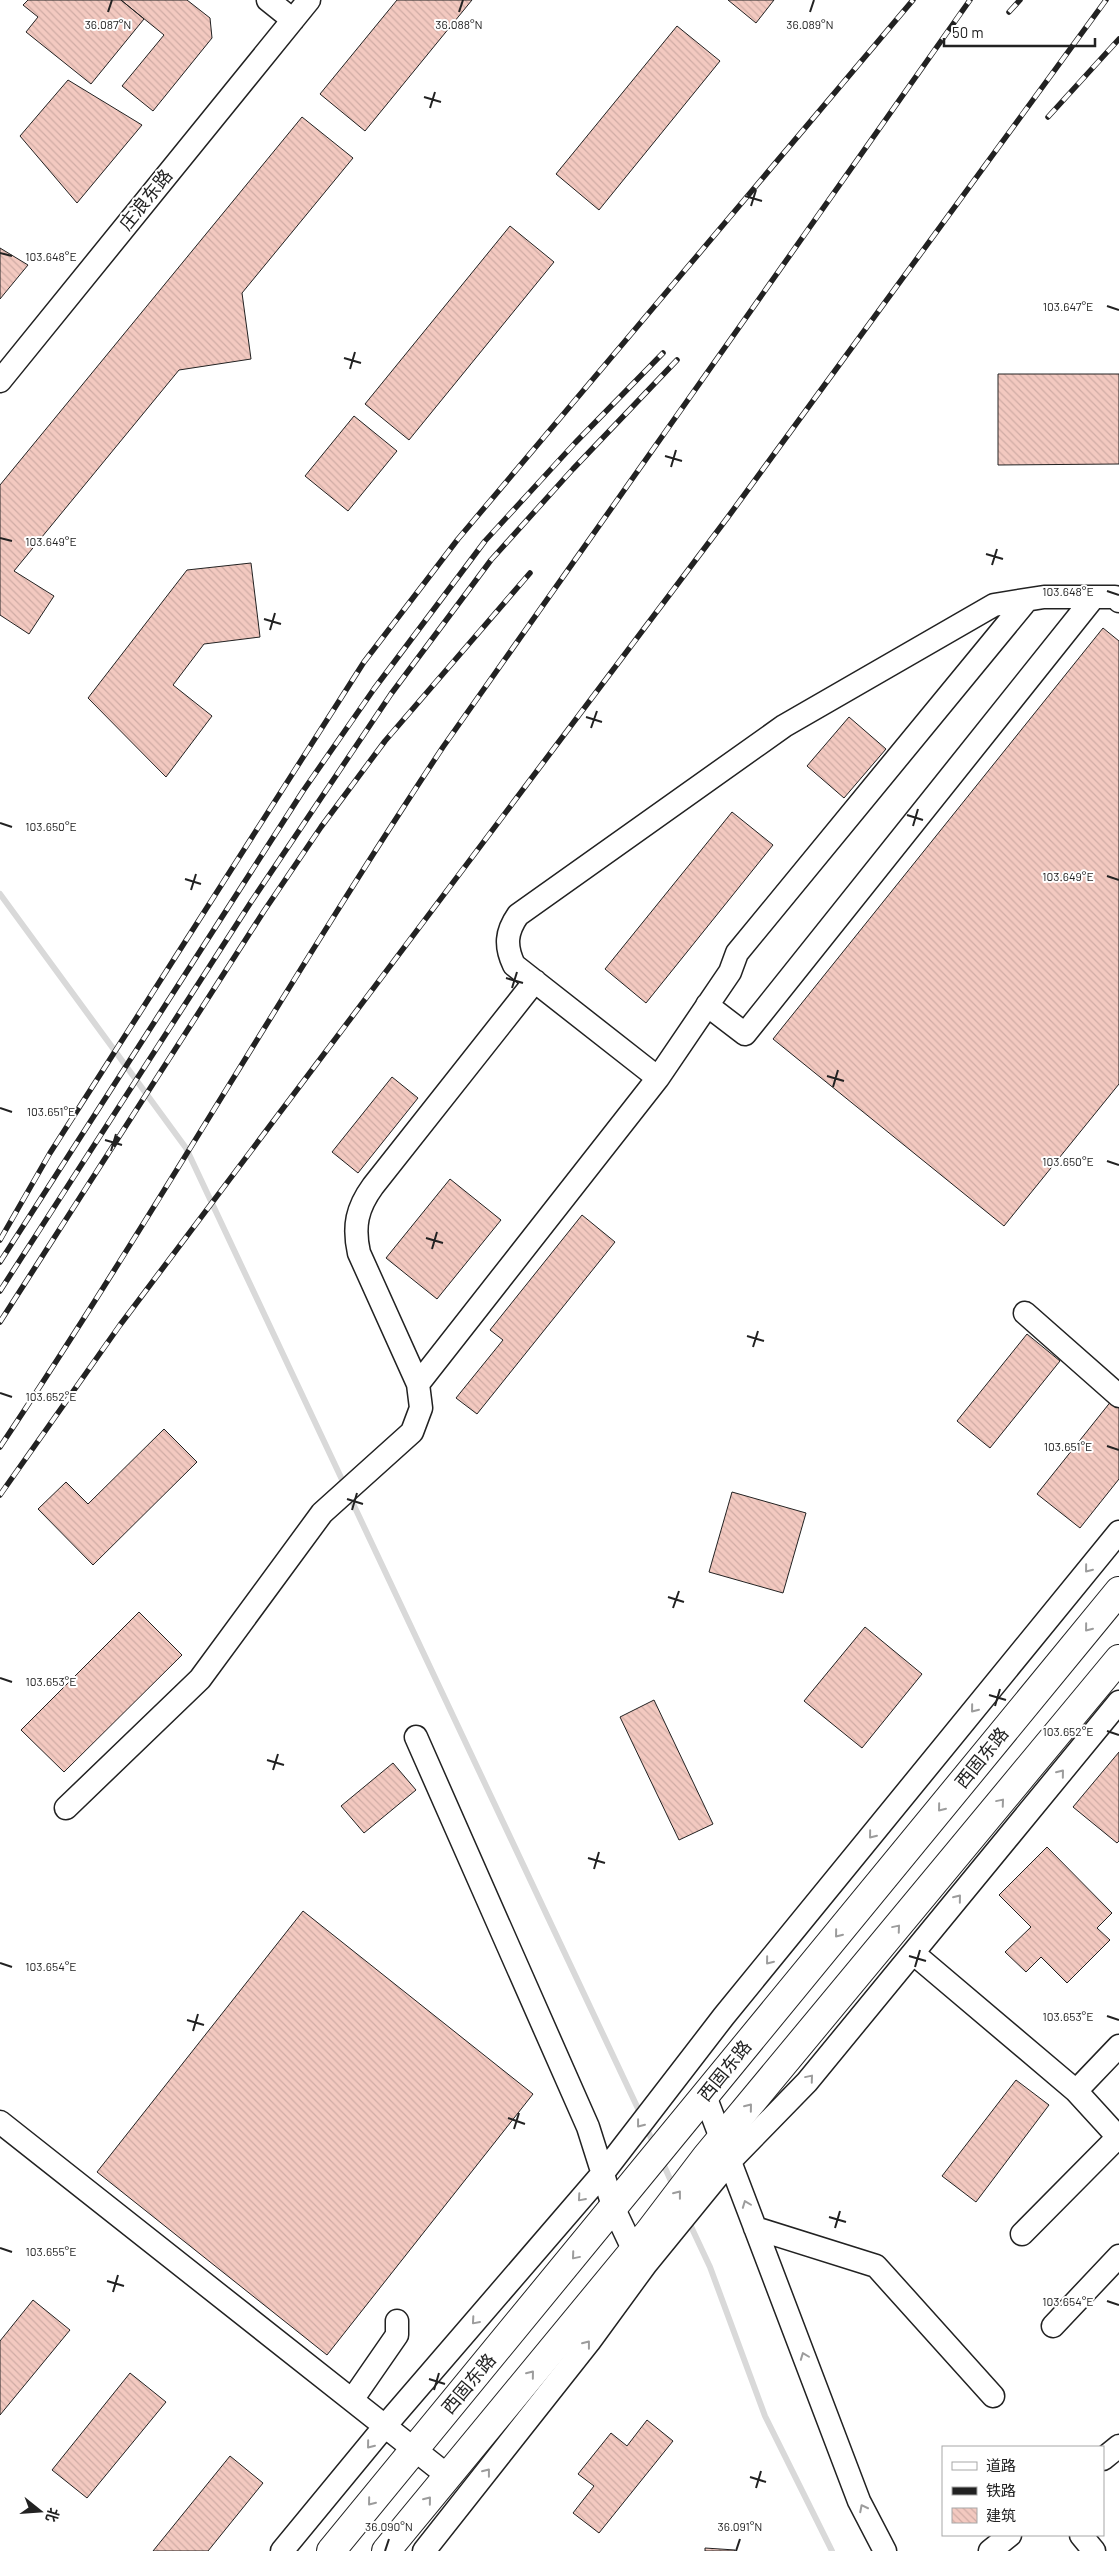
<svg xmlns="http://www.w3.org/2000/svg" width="1119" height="2551" font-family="Barlow,'Noto Sans SC',sans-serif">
	<defs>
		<pattern id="building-back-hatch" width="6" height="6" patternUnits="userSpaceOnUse" patternTransform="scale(1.25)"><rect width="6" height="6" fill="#f3c9c0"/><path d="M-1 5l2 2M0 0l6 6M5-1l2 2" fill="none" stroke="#d0aca5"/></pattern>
	</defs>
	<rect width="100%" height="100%" fill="#fff"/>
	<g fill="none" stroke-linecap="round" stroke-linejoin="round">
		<!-- stream -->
		<path stroke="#d9d9d9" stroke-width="6" d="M0 894 186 1148 345 1486
			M349 1495 641 2115
			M645 2124 654 2145
			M662 2161 674 2188
			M688 2220 710 2267 765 2416 832 2551"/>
	</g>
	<!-- building -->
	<path fill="url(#building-back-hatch)" stroke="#222" d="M28 0H121L144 19 91 84 26 32 38 17 23 5Z
		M121 0H187L210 18 212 38 153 111 122 86 164 35Z
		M397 0H472L365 131 320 94Z
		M728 0H774L756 23Z
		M677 26 720 61 599 210 556 174Z
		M68 80 142 125 77 203 20 136Z
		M302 117 353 158 242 293 251 359 179 370 14 571 54 596 29 634 0 615V485Z
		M510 226 554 262 409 440 365 404Z
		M0 248 28 265 0 299Z
		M998 374H1119V464L998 465Z
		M354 416 397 451 348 511 305 476Z
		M251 563 260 637 204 644 173 685 212 716 166 777 88 698 187 570Z
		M1103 628 1119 641V1084L1004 1226 773 1039Z
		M849 717 886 749 844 798 807 766Z
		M732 812 773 845 646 1003 605 969Z
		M392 1077 418 1098 358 1173 332 1152Z
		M450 1179 501 1220 437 1299 386 1258Z
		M582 1215 615 1242 477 1414 456 1398 503 1340 490 1330Z
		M1027 1334 1060 1361 990 1448 957 1421Z
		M1112 1400 1119 1406V1479L1080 1528 1037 1494Z
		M164 1429 197 1462 93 1565 38 1509 66 1482 88 1504Z
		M732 1492 806 1513 783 1593 709 1572Z
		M139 1612 182 1655 64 1772 21 1730Z
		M865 1627 922 1674 862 1748 804 1701Z
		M654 1700 713 1824 679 1840 620 1717Z
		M1119 1752V1841L1117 1843 1073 1807Z
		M393 1763 416 1790 364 1833 341 1806Z
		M1047 1847 1112 1913 1097 1928 1110 1940 1067 1983 1041 1957 1026 1972 1005 1952 1031 1927 999 1895Z
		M303 1911 533 2094 327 2355 97 2172Z
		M1016 2080 1049 2105 976 2202 942 2176Z
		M33 2300 70 2330 0 2415V2341Z
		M130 2373 166 2402 87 2498 52 2470Z
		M647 2420 673 2441 599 2533 573 2513 594 2486 578 2474 611 2433 627 2446Z
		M230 2456 263 2483 208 2551H153Z
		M705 2548 735 2550V2551H705Z"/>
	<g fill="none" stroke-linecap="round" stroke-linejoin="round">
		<!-- minor casing -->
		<g stroke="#222" stroke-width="25">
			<path id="minor" d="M268 0 293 20
				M0 381 309 0
				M707 1005 745 1034 1094 597
				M658 1078 730 972 737 953 1027 600
				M1025 1313 1119 1396
				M418 1384 658 1078 514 965C505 946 506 932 518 915L784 726 994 605 1044 597H1115L1119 601
				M416 1737 588 2127 614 2209 633 2249
				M66 1808 200 1679 322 1513 412 1432 421 1408 418 1384 359 1253C353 1226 357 1208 373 1186L535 981
				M913 1953 1076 2091 1119 2138
				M1076 2091 1119 2046
				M705 2096 859 2501 885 2551
				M0 2122 448 2476
				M755 2228 876 2266 993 2396
				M1022 2234 1118 2137
				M1053 2326 1119 2256
				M352 2400 397 2335V2321
				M1103 2459 1119 2446
				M1081 2535 1094 2551
				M282 2551 385 2426 603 2173 724 2016 1119 1532
				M424 2551 589 2342 646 2264 730 2161 807 2082 1119 1702
				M990 2551 1010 2535"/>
		</g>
		<!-- major casing -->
		<g stroke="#222" stroke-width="30">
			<path id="major" d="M331 2551 1119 1591
				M386 2551 649 2232 706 2157 1119 1659"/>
		</g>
		<!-- minor -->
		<use href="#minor" stroke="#fff" stroke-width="22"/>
		<!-- major -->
		<use href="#major" stroke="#fff" stroke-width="28"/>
		<!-- rail casing -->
		<g stroke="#222" stroke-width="5.5">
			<path id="rail" d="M1009 12 1020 0
				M1048 117 1119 39
				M0 1240 50 1153 364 662 458 539 913 0
				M0 1262 303 791 374 689 485 541 575 443 663 353
				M0 1291 251 902 391 694 491 560 573 469 677 360
				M0 1322 264 911 321 827 385 741 530 573
				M0 1447C153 1218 290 977 443 747L970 0
				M0 1495 120 1325 728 517 1106 0"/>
		</g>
		<!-- rail -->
		<use href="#rail" stroke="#fff" stroke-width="4" stroke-dasharray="11" stroke-linecap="butt"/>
	</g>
	<!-- one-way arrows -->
	<defs><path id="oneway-chevron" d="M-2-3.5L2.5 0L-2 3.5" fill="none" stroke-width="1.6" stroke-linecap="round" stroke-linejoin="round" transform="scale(1.25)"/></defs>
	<g stroke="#9c9c9c">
		<use href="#oneway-chevron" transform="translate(1088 1569) rotate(129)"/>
		<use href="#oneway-chevron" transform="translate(1088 1628) rotate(129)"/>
		<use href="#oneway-chevron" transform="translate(974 1709) rotate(129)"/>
		<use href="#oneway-chevron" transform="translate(1061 1773) rotate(-51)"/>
		<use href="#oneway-chevron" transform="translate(1001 1802) rotate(-50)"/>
		<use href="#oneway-chevron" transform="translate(941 1808) rotate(129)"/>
		<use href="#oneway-chevron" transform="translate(872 1835) rotate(129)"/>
		<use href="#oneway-chevron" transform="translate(958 1898) rotate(-51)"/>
		<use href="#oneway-chevron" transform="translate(897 1928) rotate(-50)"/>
		<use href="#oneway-chevron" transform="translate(838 1934) rotate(129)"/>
		<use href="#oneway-chevron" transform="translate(769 1961) rotate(129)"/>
		<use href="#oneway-chevron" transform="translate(810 2078) rotate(-50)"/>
		<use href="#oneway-chevron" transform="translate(749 2107) rotate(-51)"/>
		<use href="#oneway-chevron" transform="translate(640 2124) rotate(128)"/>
		<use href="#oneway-chevron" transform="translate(678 2194) rotate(-52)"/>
		<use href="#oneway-chevron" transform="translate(581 2198) rotate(131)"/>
		<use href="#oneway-chevron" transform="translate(746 2204) rotate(-111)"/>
		<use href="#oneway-chevron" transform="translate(575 2256) rotate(130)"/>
		<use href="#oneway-chevron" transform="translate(475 2321) rotate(131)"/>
		<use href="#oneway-chevron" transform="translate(587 2344) rotate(-52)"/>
		<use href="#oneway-chevron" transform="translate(804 2356) rotate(-111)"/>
		<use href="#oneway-chevron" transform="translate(531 2374) rotate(-51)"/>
		<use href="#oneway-chevron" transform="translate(370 2445) rotate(129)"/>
		<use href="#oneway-chevron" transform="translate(487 2472) rotate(-52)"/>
		<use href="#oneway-chevron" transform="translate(428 2500) rotate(-51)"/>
		<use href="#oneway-chevron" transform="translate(371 2502) rotate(129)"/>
		<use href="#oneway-chevron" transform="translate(863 2508) rotate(-117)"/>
	</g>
	<!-- ticks -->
	<path fill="none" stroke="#222" stroke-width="2" d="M108 12 112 0M459 12 463 0M810 12 814 0M424 97 441 102M430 108 435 92M745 196 762 201M751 206 756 190M0 253 12 256M1107 306 1119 310M344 358 361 363M350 369 355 352M665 456 682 461M671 467 676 450M0 538 12 541M986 554 1003 559M992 565 997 549M1107 591 1119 595M264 619 281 624M270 630 275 613M586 717 602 722M591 728 597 711M907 815 923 820M0 823 12 827M913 826 918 809M1107 876 1119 880M185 879 201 884M191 890 196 874M506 978 523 983M512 988 517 972M827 1076 844 1081M833 1087 838 1070M0 1108 12 1112M105 1140 122 1145M111 1151 116 1134M1107 1161 1119 1165M426 1238 443 1243M432 1249 437 1232M747 1336 764 1341M753 1347 758 1331M0 1393 12 1397M1107 1446 1119 1450M347 1499 363 1504M352 1510 357 1493M668 1597 684 1602M673 1608 679 1591M0 1678 12 1682M989 1695 1006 1700M995 1706 1000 1689M1107 1731 1119 1735M267 1760 284 1765M273 1770 278 1754M588 1858 605 1863M594 1869 599 1852M909 1956 926 1961M0 1963 12 1967M915 1967 920 1950M1107 2016 1119 2020M187 2020 204 2025M193 2031 198 2014M508 2118 525 2124M514 2129 519 2113M829 2217 846 2222M835 2228 840 2211M0 2248 12 2252M107 2281 124 2286M113 2292 118 2275M1107 2301 1119 2305M429 2379 445 2384M434 2390 439 2373M750 2477 766 2482M756 2488 761 2471M385 2551 389 2539M736 2551 740 2539"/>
	<g text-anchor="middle" stroke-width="4" stroke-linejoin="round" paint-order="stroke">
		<!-- street labels -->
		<g font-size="18" fill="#222" stroke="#fff">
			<text transform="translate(146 200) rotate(-51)" y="6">庄浪东路</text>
			<text transform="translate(982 1758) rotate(-51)" y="6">西固东路</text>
			<text transform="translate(725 2071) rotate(-51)" y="6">西固东路</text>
			<text transform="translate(469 2384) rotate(-50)" y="6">西固东路</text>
		</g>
	</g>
	<g font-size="12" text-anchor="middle" fill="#222" stroke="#fff" stroke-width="4" stroke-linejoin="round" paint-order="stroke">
		<text x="108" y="29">36.087°N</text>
		<text x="459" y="29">36.088°N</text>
		<text x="810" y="29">36.089°N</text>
		<text x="51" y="261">103.648°E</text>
		<text x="1068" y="311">103.647°E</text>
		<text x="51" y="546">103.649°E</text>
		<text x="1068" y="596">103.648°E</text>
		<text x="51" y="831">103.650°E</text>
		<text x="1068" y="881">103.649°E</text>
		<text x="51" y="1116">103.651°E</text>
		<text x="1068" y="1166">103.650°E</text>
		<text x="51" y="1401">103.652°E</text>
		<text x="1068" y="1451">103.651°E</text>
		<text x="51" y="1686">103.653°E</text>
		<text x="1068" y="1736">103.652°E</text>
		<text x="51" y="1971">103.654°E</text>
		<text x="1068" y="2021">103.653°E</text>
		<text x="51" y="2256">103.655°E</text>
		<text x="1068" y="2306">103.654°E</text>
		<text x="389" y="2531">36.090°N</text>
		<text x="740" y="2531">36.091°N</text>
	</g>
	<!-- legend -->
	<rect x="942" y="2446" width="162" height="90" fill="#ffffff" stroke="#a7a7a7"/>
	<rect x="952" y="2462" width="25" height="8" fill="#ffffff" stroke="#a7a7a7"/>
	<text x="986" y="2471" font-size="15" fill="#222222">道路</text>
	<rect x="952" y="2487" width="25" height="8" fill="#222222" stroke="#a7a7a7"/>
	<text x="986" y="2496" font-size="15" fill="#222222">铁路</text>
	<rect x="952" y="2508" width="25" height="15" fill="url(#building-back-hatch)" stroke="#a7a7a7"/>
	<text x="986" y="2521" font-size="15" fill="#222222">建筑</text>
	<!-- north arrow -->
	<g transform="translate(40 2511) rotate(107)" stroke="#ffffff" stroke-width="4" paint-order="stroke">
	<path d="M0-4L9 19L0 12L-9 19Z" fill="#222222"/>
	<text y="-8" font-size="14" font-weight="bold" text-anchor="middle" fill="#222222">北</text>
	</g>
	<!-- scale -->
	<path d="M944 38v8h151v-8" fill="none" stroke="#222222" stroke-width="2.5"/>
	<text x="952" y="38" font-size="15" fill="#222222" stroke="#ffffff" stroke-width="4" paint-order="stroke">50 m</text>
</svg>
